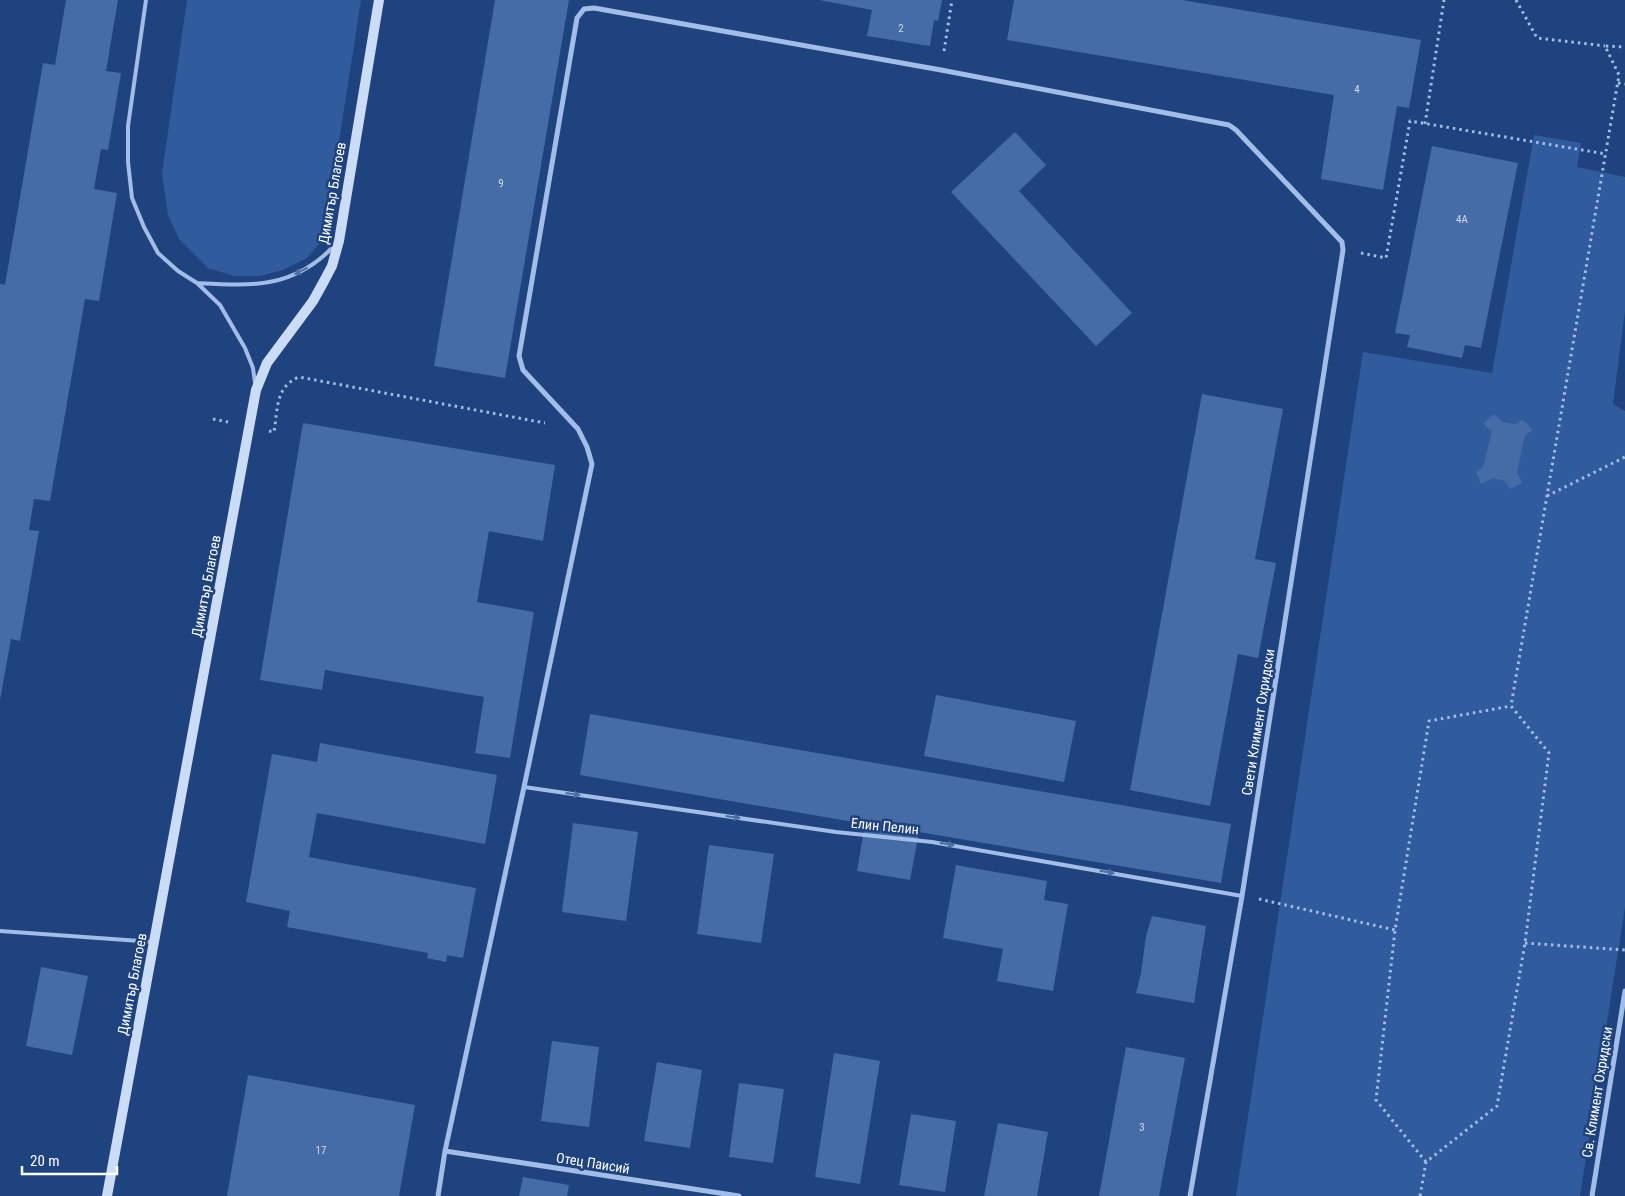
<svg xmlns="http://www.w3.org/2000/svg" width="1625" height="1196" font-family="'Roboto Condensed',sans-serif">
	<rect width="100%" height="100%" fill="#1e437e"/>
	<!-- green -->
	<path fill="#305b9c" d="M187 0H361L324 238 307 258 283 270 259 276H234L208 268 179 239 168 215 162 173Z
		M1534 135 1581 143 1577 167 1625 177V311L1613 404 1625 411V907L1580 1196H1236L1363 352 1492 373Z"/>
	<!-- building -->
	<path fill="#466ca8" d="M66 0H118L106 71 121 73 108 150 101 149 94 189 117 193 99 301 85 299 50 501 34 499 29 530 39 531 20 641 11 639 0 700V284L5 285 43 63 55 65Z
		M495 0H569L505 378 434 366Z
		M819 0H942L938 21 934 20 930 46 867 36 872 10Z
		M1014 0H1182L1421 40 1409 108 1397 106 1383 190 1321 179 1334 95 1007 40Z
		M1015 132 1046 165 1019 191 1132 313 1096 346 951 192Z
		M1432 146 1518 163 1481 348 1465 345 1462 358 1407 347 1410 335 1395 333Z
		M1202 394 1283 409 1255 559 1276 563 1258 658 1238 654 1210 806 1130 790Z
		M1494 414 1503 422 1515 424 1523 420 1533 430 1525 435 1517 472 1522 483 1510 489 1505 481 1493 478 1481 484 1476 472 1483 467 1492 431 1483 424Z
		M303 423 555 465 543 541 489 531 477 602 534 612 510 758 475 753 484 697 325 670 322 690 260 680Z
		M936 695 1076 721 1064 782 924 756Z
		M590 714 1231 824 1221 883 919 832 910 880 857 871 865 824 580 775Z
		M320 743 497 775 485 844 317 813 309 857 476 888 463 958 447 955 446 962 427 958 428 953 287 927 290 911 246 902 272 754 317 762Z
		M573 823 638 832 626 921 562 912Z
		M709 845 774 854 761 943 697 934Z
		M956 865 1047 881 1044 900 1068 904 1053 991 997 981 1003 949 943 938Z
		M1152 916 1206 926 1194 1003 1136 993 1141 973 1146 936Z
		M41 967 88 976 72 1055 26 1046Z
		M552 1041 599 1047 589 1127 541 1121Z
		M1126 1047 1185 1058 1159 1196H1099Z
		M834 1053 880 1061 860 1184 815 1177Z
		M657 1062 702 1070 690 1148 644 1141Z
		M248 1075 415 1105 399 1196H227Z
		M739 1083 784 1089 773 1163 729 1157Z
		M911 1114 956 1121 945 1192 899 1185Z
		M998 1123 1048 1132 1037 1196H984Z
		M523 1177 569 1185 567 1196H519Z"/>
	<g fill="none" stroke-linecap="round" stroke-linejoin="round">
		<!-- path -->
		<path stroke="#a1bde8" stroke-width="3" stroke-dasharray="2.5 4" stroke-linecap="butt" d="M1516 0 1537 38 1605 46
			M944 51 952 0
			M1618 83 1625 84
			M1425 124 1444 0
			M1361 253 1386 258 1410 121 1606 154
			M213 419 228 422
			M269 431 274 432C278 409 275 387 299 377L545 423
			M1547 496 1625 457
			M1259 899 1395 930
			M1525 943 1625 950
			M1426 1162 1376 1100 1395 930 1429 721 1511 706
			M1420 1196 1426 1162 1497 1106 1525 943 1549 753 1511 706 1619 75 1605 46 1625 47"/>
		<!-- lane -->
		<path stroke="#a1bde8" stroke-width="4" d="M146 0 128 126V162L132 198 144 227 158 253 178 271 197 283 220 305 245 348 253 368 255 383
			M197 283C252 286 293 289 334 246
			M524 787 836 832 932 842 1242 896
			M0 931 154 942"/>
		<!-- street -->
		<path stroke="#a1bde8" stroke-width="5" d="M445 1151 739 1196
			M438 1196 445 1151 524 787 592 464 587 447 578 429 523 370 519 356 577 18 584 9 594 8 941 70 1229 125 1236 130 1342 242 1343 250 1242 896 1190 1196
			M1592 1196 1625 991"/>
		<!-- secondary -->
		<path stroke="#cbdcf6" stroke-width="10" d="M107 1196 256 390 267 363 313 301 323 283 332 266 339 241 379 0"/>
	</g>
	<!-- one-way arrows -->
	<defs><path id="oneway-solid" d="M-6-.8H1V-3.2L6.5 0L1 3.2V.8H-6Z" transform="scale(1.25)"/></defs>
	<g fill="#4c6ea3">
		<use href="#oneway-solid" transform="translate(301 271) rotate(153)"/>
		<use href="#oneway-solid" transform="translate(573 794) rotate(8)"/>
		<use href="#oneway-solid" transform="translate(733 817) rotate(8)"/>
		<use href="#oneway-solid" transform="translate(947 844) rotate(10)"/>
		<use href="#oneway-solid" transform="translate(1107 872) rotate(10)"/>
	</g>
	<g text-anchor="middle" stroke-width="5" stroke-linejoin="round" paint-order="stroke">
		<!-- number labels -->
		<g font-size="11" fill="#d1dae9">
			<text x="901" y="32">2</text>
			<text x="1357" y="93">4</text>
			<text x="501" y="187">9</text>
			<text x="1462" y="223">4А</text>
			<text x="1142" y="1131">3</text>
			<text x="321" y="1154">17</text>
		</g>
		<!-- street labels -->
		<g font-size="14" fill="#fff" stroke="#1e437e">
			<text transform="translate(332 193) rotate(-80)" y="5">Димитър Благоев</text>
			<text transform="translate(206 586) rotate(-79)" y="5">Димитър Благоев</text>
			<text transform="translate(1258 722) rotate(-81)" y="5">Свети Климент Охридски</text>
			<text transform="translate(885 826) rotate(6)" y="5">Елин Пелин</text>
			<text transform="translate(132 984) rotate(-79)" y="5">Димитър Благоев</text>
			<text transform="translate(1597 1092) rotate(-81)" y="5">Св. Климент Охридски</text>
			<text transform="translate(593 1163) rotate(9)" y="5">Отец Паисий</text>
		</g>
	</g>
	<!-- scale -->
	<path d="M22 1166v8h95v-8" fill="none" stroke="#ffffff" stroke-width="2.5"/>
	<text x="30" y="1166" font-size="15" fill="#ffffff" stroke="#1e437e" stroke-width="4" paint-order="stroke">20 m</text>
</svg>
